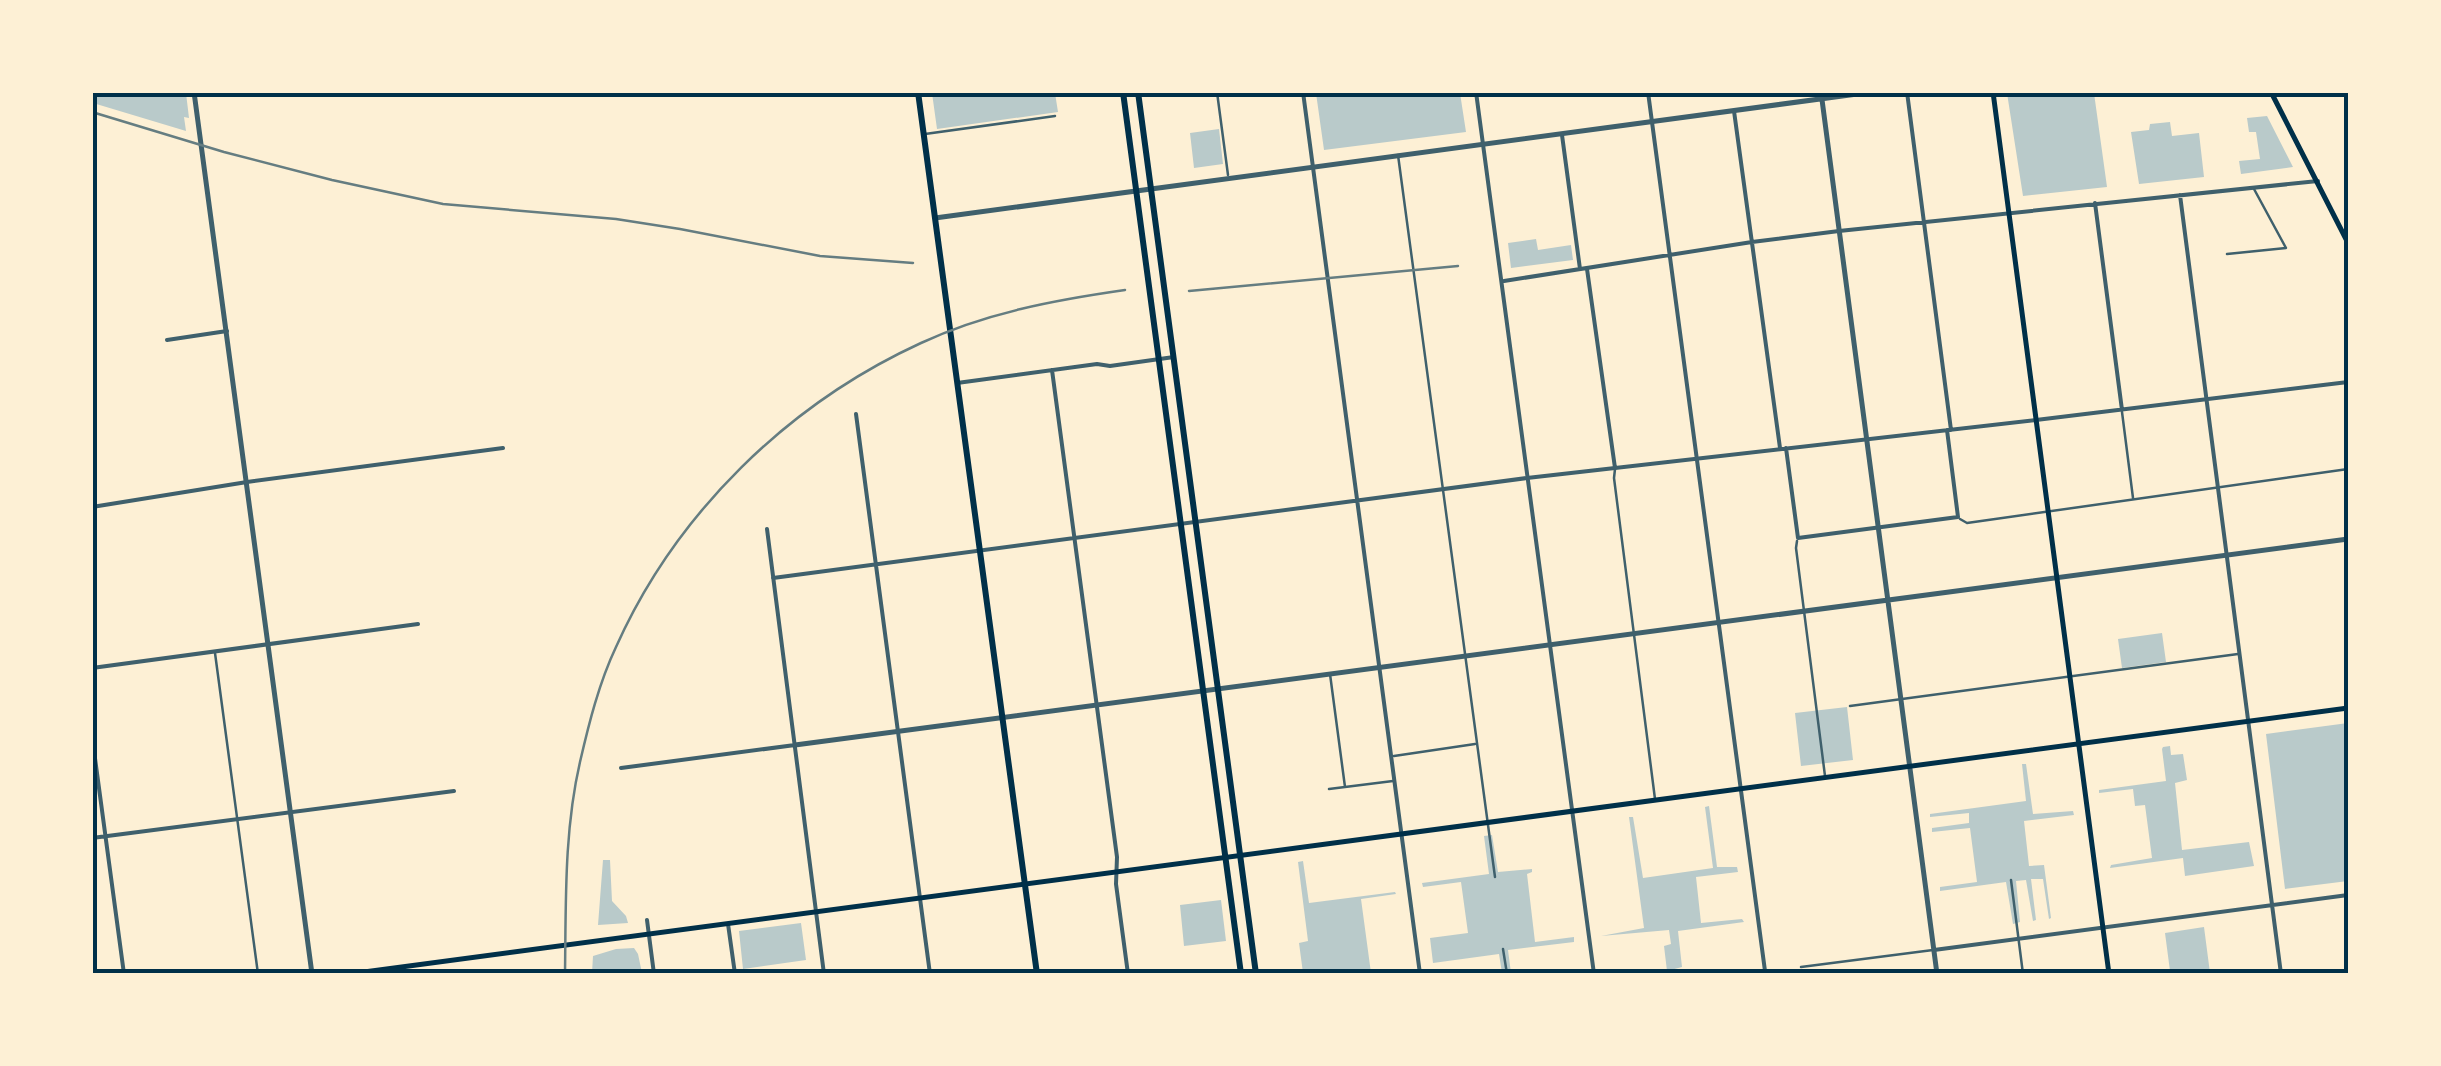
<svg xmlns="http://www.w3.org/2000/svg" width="2441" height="1066" font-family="Merriweather,serif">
	<rect width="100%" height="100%" fill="#fdf0d5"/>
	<!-- green -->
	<path fill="#b9caca" d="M92 93H186L189 118 184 117 186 131 93 103Z
		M932 93H1055L1058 112 937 129Z
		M1316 93H1460L1466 132 1324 150Z
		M2007 93H2094L2107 187 2023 196Z
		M2267 116 2293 167 2241 174 2239 161 2260 159 2256 132H2249L2247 118Z
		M2170 122 2172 136 2199 133 2204 177 2139 184 2131 132 2149 130 2150 124Z
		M1219 129 1223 164 1194 168 1190 133Z
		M1536 239 1538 250 1571 245 1573 260 1511 268 1508 243Z
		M2162 633 2166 662 2122 668 2118 639Z
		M1847 707 1853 760 1801 766 1795 713Z
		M2348 723V881L2285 889 2266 734Z
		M2170 746 2171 755 2183 754 2187 780 2175 783 2182 850 2249 842 2254 866 2185 876 2183 858 2110 868 2111 865 2152 858 2145 805 2135 806 2133 789 2099 793V790L2166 781 2162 749 2163 747Z
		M2022 764H2026L2033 814 2073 811 2074 815 2024 821 2029 866 2044 865 2051 918 2049 919 2043 879H2031L2036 920 2033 921 2026 880 2016 881 2020 922 2013 924 2006 882 1940 891V887L1977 882 1970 828 1932 832V828L1969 823V813L1930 817V814L2026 801Z
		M1709 806 1717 867H1737L1738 872 1696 877 1701 923 1742 919 1744 922 1678 931 1682 967 1667 971 1664 946 1671 944 1669 930 1601 936 1644 928 1629 817H1633L1643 878 1713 868 1705 807Z
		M1492 835 1498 872 1532 869V872L1527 874 1535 942 1574 937V942L1508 950 1511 973H1502L1499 954 1433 963 1430 938 1468 933 1461 882 1423 887 1422 883 1489 874 1484 836Z
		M603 860H610L612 901 626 916 628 923 598 925Z
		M1303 861 1309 903 1395 892 1396 894 1361 899 1371 973H1303L1299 943 1308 941 1298 862Z
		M1221 900 1226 941 1184 946 1180 905Z
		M801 923 806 960 743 969 739 931Z
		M2204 927 2210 973H2166L2170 971 2165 933Z
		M634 948 638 954 642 973H592L593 956 616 949Z"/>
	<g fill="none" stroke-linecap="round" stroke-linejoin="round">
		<!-- service -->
		<path stroke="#3f606c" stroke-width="2.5" d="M1217 92 1228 175
			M925 134 1055 116
			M1398 155 1495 877
			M2227 254 2286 248 2254 189
			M2122 412 2133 498
			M1615 469 1614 478 1655 799
			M1797 541 1796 548 1825 776
			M215 653 258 974
			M1330 674 1345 787
			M1850 706 2238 654
			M1394 756 1475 744
			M1329 789 1393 781
			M2011 880 2023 974
			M1503 949 1507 974
			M1801 967 1933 950"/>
		<!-- pedestrian -->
		<path stroke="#3f606c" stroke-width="2.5" d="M1960 519 1967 523 2348 469"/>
		<!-- minor -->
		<path stroke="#3f606c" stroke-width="4" d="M1303 92 1420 974
			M1476 92 1594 974
			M1648 92 1765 971 1748 974
			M1907 92 1951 430
			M1734 111 1780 448
			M1562 135 1580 269
			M2180 195 2281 974
			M2095 203 2122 410
			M1587 269 1615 468
			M1504 281 1752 242 1839 231 2318 181
			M167 340 227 331
			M1052 370 1117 857 1116 884 1128 974
			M957 383 1097 364 1110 366 1174 357
			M856 414 930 974
			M1786 448 1798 538 1958 517 1947 430
			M92 507 247 482 503 448
			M767 529 824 974
			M773 578 1527 478 2036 420 2348 382
			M92 668 418 624
			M92 736 124 974
			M621 768 795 745
			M92 838 454 791
			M647 920 654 974
			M728 924 735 974
			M1934 950 2348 895"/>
		<!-- tertiary -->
		<path stroke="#3f606c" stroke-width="5" d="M194 92 312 974
			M1821 92 1937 974
			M935 218 1872 92
			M795 745 2348 539"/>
		<!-- secondary -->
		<path stroke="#003049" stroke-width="5" d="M1993 92 2109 974
			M2271 92 2348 243
			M349 974 2348 708"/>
		<!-- primary -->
		<path stroke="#003049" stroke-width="6" d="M918 92 1037 974
			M1123 92 1241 974
			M1138 92 1256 974"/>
		<!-- rail -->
		<path stroke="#657d81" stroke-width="2.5" d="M92 112 224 152 332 180 443 204 616 219 680 229 820 256 913 263
			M1189 291 1458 266
			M565 974C566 903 564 831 580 762 589 723 599 683 616 647 676 513 788 404 921 343 985 313 1055 300 1125 290"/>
	</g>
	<!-- border -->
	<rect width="2441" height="1066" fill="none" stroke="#fdf0d5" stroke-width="190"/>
	<rect x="95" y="95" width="2251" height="876" fill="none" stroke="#003049" stroke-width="4"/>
</svg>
